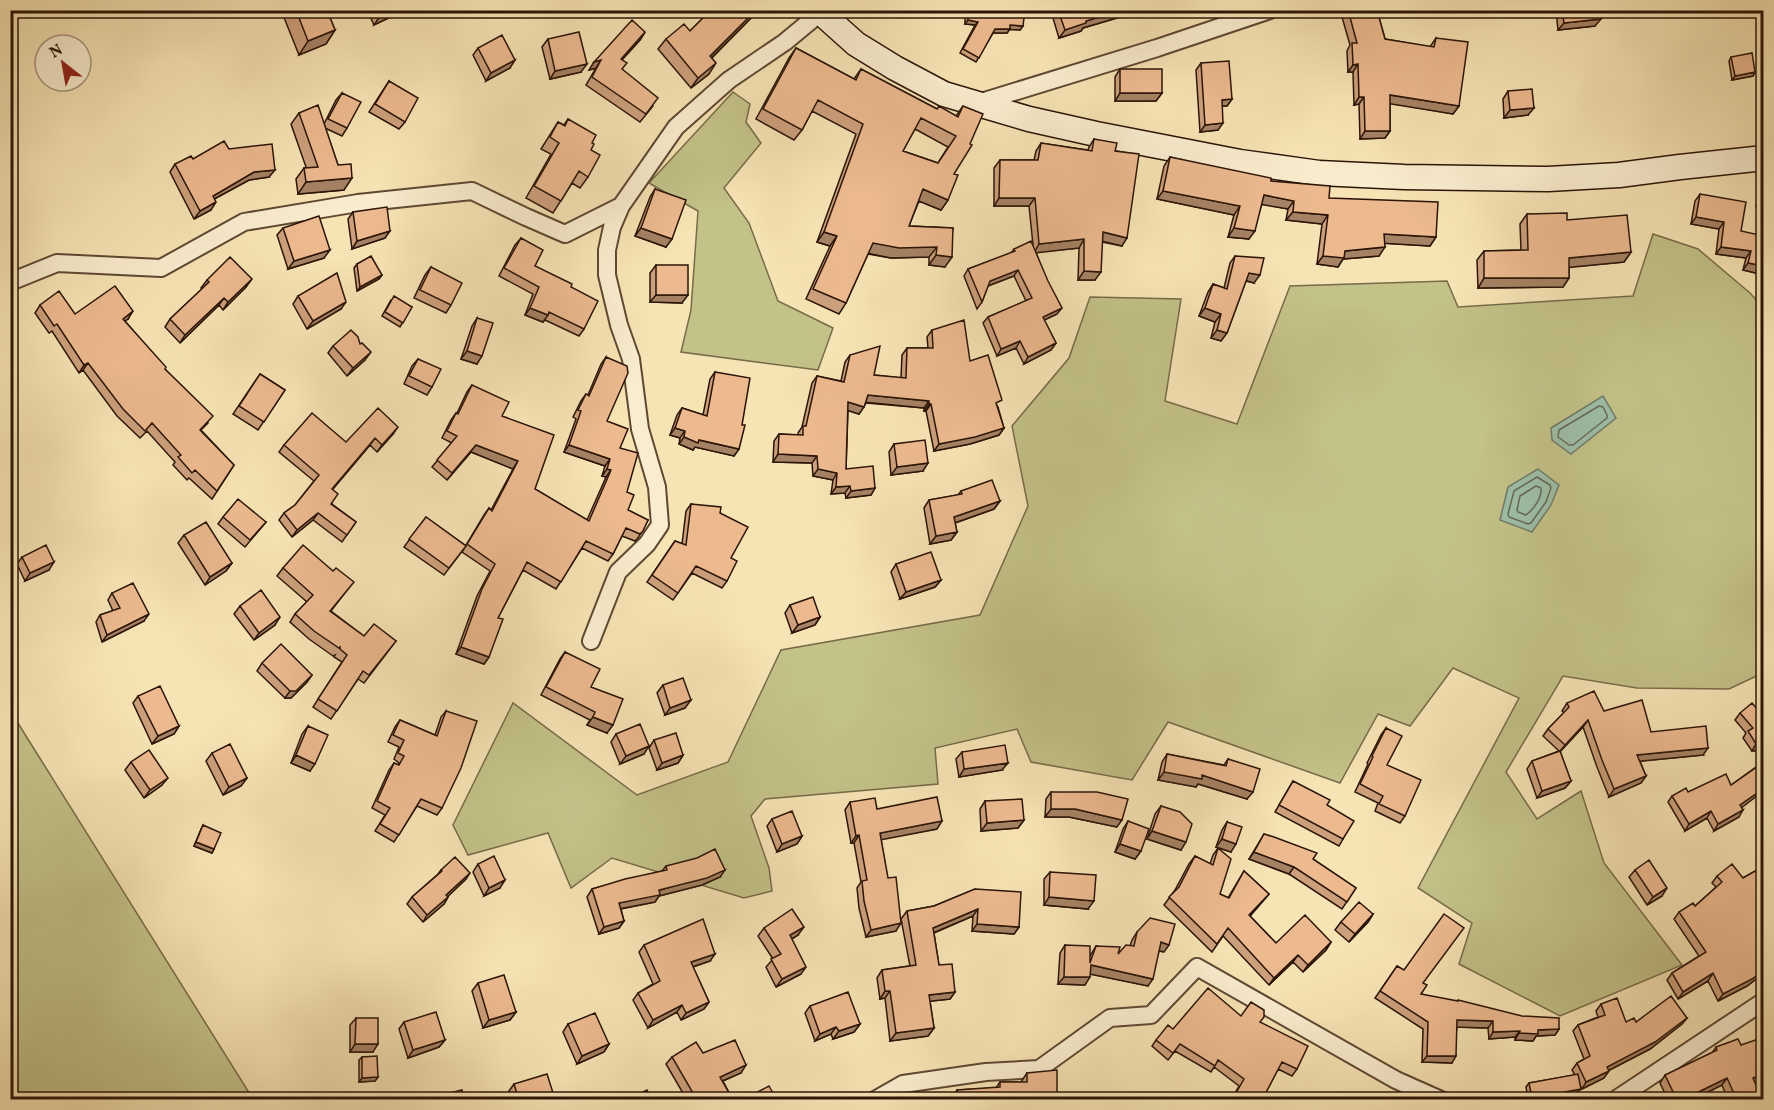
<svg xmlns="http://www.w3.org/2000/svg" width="1774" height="1110" font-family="Vollkorn,serif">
	<rect width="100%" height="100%" fill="#f7e4b5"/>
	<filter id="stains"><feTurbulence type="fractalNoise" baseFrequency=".00333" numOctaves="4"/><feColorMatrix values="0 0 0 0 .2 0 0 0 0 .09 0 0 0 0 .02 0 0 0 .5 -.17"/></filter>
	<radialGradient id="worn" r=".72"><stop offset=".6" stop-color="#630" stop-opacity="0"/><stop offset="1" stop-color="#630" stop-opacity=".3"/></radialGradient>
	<!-- green -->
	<path fill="#c3c289" stroke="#776b48" stroke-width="1.5" d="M733 92 750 104 746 122 761 143 724 188 749 223 778 301 833 328 818 370 681 352 691 310 698 211 649 183Z
		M1653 234 1698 249 1750 293 1763 307V673L1729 689 1637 688 1563 676 1506 772 1537 819 1581 791 1604 863 1682 965 1560 1016 1459 964 1472 923 1418 888 1519 698 1453 668 1410 726 1378 714 1340 783 1168 722 1132 780 1031 762 1017 729 935 748 938 784 765 799 751 816 769 868 772 891 744 898 612 858 571 888 548 833 468 855 453 825 513 703 637 795 728 762 781 650 980 615 1028 506 1012 426 1069 358 1090 297 1181 299 1165 401 1237 424 1290 286 1447 281 1458 307 1633 296Z
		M11 712 253 1099H11Z"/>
	<!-- water -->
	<path fill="#9ebfa8" stroke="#707b68" stroke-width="1.5" d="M1603 396 1616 418 1571 454 1552 440 1551 428Z
		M1538 469 1559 485 1551 505 1532 532 1500 520 1508 487Z"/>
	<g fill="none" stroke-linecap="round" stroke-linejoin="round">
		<!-- shore -->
		<path stroke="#646a58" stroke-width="1.5" d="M1599 406 1603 407 1607 415V418L1573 445H1569L1558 437 1559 430Z
			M1537 477 1550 485 1551 488 1546 502 1531 523 1528 524 1509 517 1508 514 1514 491Z
			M1536 486 1541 488C1542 498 1533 510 1526 515L1518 512 1517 510 1520 496Z"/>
		<!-- street casing -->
		<g stroke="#5e4832" stroke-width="20">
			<path id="street" d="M978 103 1157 48 1270 10
				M10 282 57 263 161 268 244 222 358 203 472 191 526 217 565 234 621 206
				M591 641 618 572 647 544 660 525 657 487 640 429 631 359 619 325 607 275V250L612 227 621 206 676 127 729 80 785 42 820 13
				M875 1100 903 1084 986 1072 1039 1069 1110 1018 1151 1015 1197 967 1396 1080 1441 1100
				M1615 1100 1764 1001"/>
		</g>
		<!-- secondary casing -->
		<g stroke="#2b1407" stroke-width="27">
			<path id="secondary" d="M818 10 856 44 895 68 944 94 1029 119 1096 134 1240 162 1319 173 1404 177 1548 179 1619 175 1680 167 1764 158"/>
		</g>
		<!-- street -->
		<use href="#street" stroke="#faedcf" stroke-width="16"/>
		<!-- secondary -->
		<use href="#secondary" stroke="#faedcf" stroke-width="24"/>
	</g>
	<!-- wall -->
	<path fill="#cca07c" stroke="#2b1407" stroke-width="1.5" fill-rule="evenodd" d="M281 10H327L335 30 326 44 299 55Z
		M367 10H405L374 25Z
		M711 10H759L712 58 709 74 691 88 658 49 666 39 690 31Z
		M968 10 1023 26 1020 30 1010 29 1007 33H993L976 62 960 53 975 25 965 24V14Z
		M1058 10H1138L1137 12 1083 28 1081 31 1059 38 1053 18Z
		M1340 10H1377L1385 39 1430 47 1436 38 1459 106 1453 114 1390 103V131L1385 138 1360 139 1359 104 1354 105 1353 72H1348L1347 51 1350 45Z
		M1556 10H1600L1595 26 1558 30Z
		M645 32 640 40 622 60V69L653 106 640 122 586 85 596 68 589 70Z
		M548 39 581 72 550 79 542 47Z
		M478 48 510 68 486 81 473 55Z
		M796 48 854 79 861 69 937 109 956 116 963 106 954 174 948 200 941 210 919 201 909 226 953 228 945 267 929 265V257L891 258 868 254 846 303 839 314 806 299 830 246 817 242 856 134 812 111 802 130 794 140 756 119 789 58ZM915 129 948 147 938 163 903 151Z
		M1731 57 1755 72 1753 76 1732 80 1729 61Z
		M1201 63 1232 99 1227 106H1222L1218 130 1200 132 1196 70Z
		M1120 69 1162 93 1156 101H1115V77Z
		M389 81 405 122 399 129 369 112Z
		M1508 91 1528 115 1504 118 1503 99Z
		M342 93 347 128 342 136 325 128 338 165 344 190 298 194 296 179 304 168 306 167 291 124 299 113 324 124 336 100Z
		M568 119 592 143 588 177 580 188 572 183 553 213 526 198 551 154 541 149 558 122 564 125Z
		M1094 139 1115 151 1122 246 1102 242 1095 280H1078L1079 248 1036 252 1057 314 1044 320 1056 343 1051 350 1024 364 1016 348 997 356 983 323 988 317 1026 301 1014 276 988 286 982 302 977 309 964 276 968 269 1011 253 1014 249 1033 245 1029 206H994V168L1000 160H1034L1036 151 1041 143 1088 150 1089 147Z
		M229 149 269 177 249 180 214 199 211 210 194 219 170 172 175 164Z
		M1170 157 1271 181 1329 198 1436 237 1430 246 1385 243 1379 256 1343 259 1338 267 1317 264 1322 224 1286 220 1288 209 1262 204 1249 239 1228 237 1234 215 1157 199 1164 166Z
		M1764 173V207L1756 206 1762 175Z
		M655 189 666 247 635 236 650 197Z
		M1700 194 1741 231 1764 275 1743 270 1746 258 1716 254 1719 229 1691 224 1695 201Z
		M353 212 385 238 352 249 348 219Z
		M1527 214 1567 220 1631 252 1624 262 1569 267V278L1563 287 1478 288 1477 260 1484 251 1521 250 1520 224Z
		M283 228 324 258 288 269 277 235Z
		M521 238 535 266 571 287 584 329 579 336 545 320 543 322 525 315 533 294 499 276 515 245Z
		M1235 256 1254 283 1246 281 1227 333 1221 341 1211 338 1215 322 1199 316 1208 292 1213 284 1224 288 1230 263Z
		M357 264 382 275 379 279 357 291 354 268Z
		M656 265 682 303 650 302V273Z
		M431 267 451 305 446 313 414 298 425 275Z
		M207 280 246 287 223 310 219 305 180 343 165 327 170 319 202 289 201 288Z
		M298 296 341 309 307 329 293 304Z
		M391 300 412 307 400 327 382 316Z
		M40 305 75 314 128 319 125 321 165 369 208 423 201 430 234 465 212 499 189 478 187 480 173 465 175 462 147 431 140 438 117 416 83 370 79 373 52 331 49 333 35 313Z
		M477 318V364L461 359 472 326Z
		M932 330 970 361 998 407 1004 428 999 435 970 444 934 451 926 411H924V408L866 403 859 414 848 410 846 469 875 488 871 495 846 498 845 493 831 494 833 480 813 476 812 463 773 462 774 441 779 434 798 435V433L802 427 812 383 817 376 841 381 845 362 850 355 874 375 901 378 902 355 907 348H928L927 337Z
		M333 346 365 360 347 376 328 353Z
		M606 357 607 421 620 448 627 492 628 510 648 520 638 538 635 541 622 536 613 554 608 561 582 548 556 589 523 570 498 618 489 657 484 664 456 654 477 596 490 571 462 552 484 515 489 508 491 510 513 469 471 452 447 480 432 467 452 443 442 438 451 420 456 413H457L467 392 472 385 502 416 535 489 587 520 606 477 602 476 605 466 564 452 576 419 573 417 581 401 586 394 588 395 601 364Z
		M418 359 432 387 427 395 404 384 412 366Z
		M715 372 742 425 739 449 734 456 695 447 693 450 679 444 680 438 670 435 677 415 682 408 703 415 710 379Z
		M260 374 285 390 258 430 233 414Z
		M393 434 377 452 370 445 332 490V504L356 522 342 542 313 520 292 537 279 520 284 513 295 505 314 481 279 452 284 445 346 442Z
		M894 444 923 471 891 475 889 452Z
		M961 491 1000 501 994 509 955 523 957 532 951 540 930 544 924 508 929 500 958 495Z
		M691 504 720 513 731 558 727 581 722 588 692 573 673 600 647 582 675 541 682 544 686 511Z
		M223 517 266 522 245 547 218 524Z
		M426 517 466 546 444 575 404 547Z
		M184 535 232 563 226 571 205 585 178 543Z
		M22 557 49 570 25 581 17 564Z
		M896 564 941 580 935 587 900 599 891 572Z
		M283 568 348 589 331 611 364 636 396 641 364 683 358 679 331 719 313 707 342 662 334 657 335 655 333 656 309 639 290 622 295 614 307 602 277 576Z
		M112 593 144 621 102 642 96 622 100 615 113 611 108 600Z
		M790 605 820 617 815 625 792 633 785 613Z
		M240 606 275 625 254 640 234 614Z
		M565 652 607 733 587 725 590 720 541 695 560 659Z
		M262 663 312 675 307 682 291 698H285L257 671Z
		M663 685 685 708 665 715 657 693Z
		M138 696 179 726 174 734 152 744 133 703Z
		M1567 703 1604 711 1703 755 1640 761 1646 776 1641 783 1609 797 1597 767 1583 727 1560 751 1571 781 1565 788 1537 798 1527 769 1532 761 1559 751 1543 736 1548 729 1564 713 1562 711Z
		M446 711 442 808 437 815 417 806 394 842 375 831 385 815 372 808 389 770 394 763 398 765 399 763 394 759 399 747 388 742 395 727 400 720 435 735 441 717Z
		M1740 713 1764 717V750L1752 751 1743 738 1746 733 1735 720Z
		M308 726 310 771 291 763 302 734Z
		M1386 728 1387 765 1405 816 1400 823 1375 811 1378 803 1355 792 1368 764 1367 763 1381 735Z
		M616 734 644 754 620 764 611 742Z
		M654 740 683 755 678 763 657 770 649 748Z
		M962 752 1002 770 959 777 956 759Z
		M212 753 247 778 241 786 223 795 206 761Z
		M1167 754 1224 765 1228 759 1247 799 1198 784 1196 787 1158 780 1162 762Z
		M1764 758V800L1758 795 1742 807 1739 817 1714 831 1707 818 1685 831 1668 802 1672 796 1688 792 1731 785 1760 764Z
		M131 762 162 785 144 798 125 770Z
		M1293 781 1327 805 1343 839 1339 846 1275 812Z
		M1051 792 1117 827 1069 817H1045L1046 799Z
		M985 801 1024 820 1018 828 981 831 980 809Z
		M850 802 877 809 937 829 881 839 896 931 866 937 859 908 857 888 861 882 854 843H851L845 810Z
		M1161 806 1181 850 1147 839 1155 814Z
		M772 819 802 836 797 844 777 852 767 826Z
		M1128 821 1141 851 1135 859 1115 852 1123 829Z
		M1227 822 1231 852 1216 847 1222 830Z
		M203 825 214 849 212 853 194 846 201 829Z
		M1264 834 1313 859 1356 888 1342 909 1289 874 1249 859Z
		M1218 848 1220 894 1228 898 1244 871 1269 894 1250 916 1276 943 1331 942 1326 950 1303 972 1293 962 1269 985 1223 936 1212 952 1164 905 1175 890 1189 864 1195 856 1210 864 1213 855Z
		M478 864 500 888 484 896 473 872Z
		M666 866 720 877 702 885 659 896 655 902 621 909 624 921 619 928 599 934 587 897 592 889 662 871Z
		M1764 866V973L1747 986 1718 1001 1708 981 1678 999 1667 980 1672 973 1699 956 1674 919 1679 912 1695 906 1716 887 1712 883 1717 876 1743 878Z
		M441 870 466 879 447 897H448L444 904 423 922 407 904 412 897 438 874Z
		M1635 870 1662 896 1647 905 1629 877Z
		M1050 872 1088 909 1044 905V879Z
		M975 889 1019 927 1014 934 972 931 973 916 934 933 939 965 955 992 950 999 930 1001 934 1028 928 1036 890 1041 885 998 880 999 877 978 882 970 910 966 901 919 907 911 934 906Z
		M1373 914 1368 922 1349 942 1335 930 1341 922Z
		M764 928 798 935 792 939 801 974 776 987 766 967 773 959 758 936Z
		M1137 932 1164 952 1159 951 1148 986 1090 974 1085 985 1058 984 1060 953 1065 945 1090 956 1096 946 1118 954 1130 946 1132 940Z
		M644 945 710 961 693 967 709 1002 704 1009 681 1020 677 1012 648 1028 633 1000 638 993 653 984 639 952Z
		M1397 966 1423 983 1421 994 1559 1029 1555 1035 1536 1036 1533 1041 1515 1040V1037L1489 1039 1488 1028 1457 1027 1452 1063 1422 1062 1423 1029 1375 998Z
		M478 983 516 1012 510 1020 483 1028 472 991Z
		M1601 1004 1626 1022 1687 1018 1682 1024 1650 1049 1609 1070 1604 1078 1582 1089 1580 1086 1578 1092 1541 1100H1528L1526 1087 1529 1083 1575 1075 1572 1070 1577 1063 1584 1059 1573 1031 1578 1025 1598 1017 1596 1011Z
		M810 1006 860 1024 854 1032 833 1039 831 1034 815 1041 805 1013Z
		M1241 1016 1260 1022 1297 1069 1292 1076 1278 1069 1262 1100H1231L1239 1086 1214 1067 1211 1072 1175 1051 1168 1060 1152 1046 1156 1040 1173 1029Z
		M356 1018 373 1052H350V1025Z
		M404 1022 445 1040 439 1047 408 1058 399 1029Z
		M568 1024 609 1044 604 1052 577 1064 563 1032Z
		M1716 1047 1755 1083 1762 1100H1728L1722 1085 1692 1100H1668L1660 1083 1665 1075 1712 1053Z
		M703 1053 741 1073 723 1081 733 1100H687L666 1064 672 1057Z
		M362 1057 378 1077 375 1081 359 1082V1060Z
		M1027 1073 1057 1100H952V1097L957 1090 996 1088 1000 1082H1021Z
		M514 1084 551 1100H511L509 1091Z"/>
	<!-- shaded-wall -->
	<path fill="#a68265" stroke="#2b1407" stroke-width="1.5" d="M387 10H405L374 25 382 13Z
		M756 10H759L703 66 710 56Z
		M1122 10H1138L1137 12 1083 28 1081 31 1059 38 1065 30 1086 21Z
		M1644 10H1680L1677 16 1641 14Z
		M1601 19 1595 26 1558 30 1564 23Z
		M968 20 978 22 975 25 965 24Z
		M1010 25 1023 26 1020 30 1007 29Z
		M995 29H1010L1007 33H992Z
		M335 30 326 44 299 55 308 41Z
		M645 32 640 40 615 67 621 59Z
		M515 60 510 68 486 81 491 73Z
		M601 60 596 68 589 70 594 62Z
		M716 63 709 74 691 88 698 78Z
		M587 64 581 72 550 79 555 71Z
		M1358 64 1353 72H1348L1353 65Z
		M1755 72 1753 76 1732 80 1735 76Z
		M1120 93H1162L1156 101H1115Z
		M1390 95 1459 106 1453 114 1385 103Z
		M1359 97H1364L1359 104 1354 105Z
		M1232 99 1227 106H1217L1222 100Z
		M1534 108 1528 115 1504 118 1510 110Z
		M1223 123 1218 130 1200 132 1205 125Z
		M1365 131H1390L1385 138 1360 139Z
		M275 170 269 177 249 180 207 203 213 196 254 172Z
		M352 178 344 190 298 194 306 182Z
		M923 189 948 200 941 210 916 200Z
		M1163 191 1240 206 1234 215 1157 199Z
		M1264 195 1294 201 1288 209 1258 204Z
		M999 198H1035L1029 206H994Z
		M1761 199H1764V207L1756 206Z
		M216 202 211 210 194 219 200 211Z
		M1293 212 1328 215 1322 224 1286 220Z
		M1696 217 1724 222 1719 229 1691 224Z
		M641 228 672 239 666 247 635 236Z
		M1234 228 1255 231 1249 239 1228 237Z
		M390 231 385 238 352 249 357 241Z
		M824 232 837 236 830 246 817 242Z
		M1103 232 1127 238 1122 246 1097 240Z
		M1384 234 1436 237 1430 246 1378 243Z
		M1084 239 1079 248 1034 253 1039 244Z
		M873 243 937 247 929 257 891 258 866 253Z
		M1385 247 1379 256 1343 259 1338 267 1317 264 1323 256 1345 251Z
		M1721 247 1751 251 1746 258 1716 254Z
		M330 250 324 258 288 269 294 261Z
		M1631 252 1624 262 1563 268 1569 258Z
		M936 255 952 257 945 267 929 265Z
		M1748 263 1764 266V275L1743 270Z
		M1018 270 1014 276 985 287 990 281Z
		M1084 271 1101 272 1095 280H1078Z
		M1249 273 1260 275 1254 283 1244 280Z
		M382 275 379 279 357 291 360 287Z
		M1484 278H1569L1563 287 1478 288Z
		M252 279 246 287 223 310 228 302Z
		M656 295H688L682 303 650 302Z
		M224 298 219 305 180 343 185 335Z
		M346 302 341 309 307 329 313 321Z
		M530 308 548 315 543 322 525 315Z
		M1062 308 1057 314 1038 323 1043 317Z
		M1205 308 1221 314 1215 322 1199 316Z
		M133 311 128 319 118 326 123 319Z
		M1217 330 1227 333 1221 341 1211 338Z
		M1020 341 1016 348 997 356 1001 349Z
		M1056 343 1051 350 1024 364 1028 357Z
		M467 351 482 356 477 364 461 359Z
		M371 352 365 360 347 376 353 368Z
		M88 363 83 370 79 373 84 365Z
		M868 395 929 401 924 408 863 402Z
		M848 402 864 407 859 414 843 409Z
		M929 404H931L926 411H924Z
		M398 427 393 434 377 452 382 445Z
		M675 428 685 431 680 438 670 435Z
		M1004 428 999 435 970 444 934 451 939 444Z
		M684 437 699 440 739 449 734 456 695 447 693 450 679 444Z
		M375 438 370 445 327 496 332 489Z
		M476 445 518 461 513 469 471 452 447 480Z
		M569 445 610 459 605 466 564 452Z
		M778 454 817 456 812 463 773 462Z
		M928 463 923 471 891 475 897 467Z
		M607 469 611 470 606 477 602 476Z
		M818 469 837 473 833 480 813 476Z
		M850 486 845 493 831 494 836 487Z
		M875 488 871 495 846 498 851 491Z
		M1000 501 994 509 949 525 954 517Z
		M318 513 313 520 292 537 297 530Z
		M957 532 951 540 930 544 936 536Z
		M54 562 49 570 25 581 30 573Z
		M232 563 226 571 205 585 210 577Z
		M941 580 935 587 900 599 906 592Z
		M149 614 144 621 102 642 107 635Z
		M280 617 275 625 254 640 259 633Z
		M820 617 815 625 792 633 798 625Z
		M461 647 489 657 484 664 456 654Z
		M312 675 307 682 291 698H285L290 691Z
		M691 700 685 708 665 715 670 708Z
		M593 717 613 725 607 733 587 725Z
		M1588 720 1583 727 1560 752 1565 745Z
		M179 726 174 734 152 744 158 736Z
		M1764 743V750L1752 751 1756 744Z
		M649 746 644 754 620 764 626 756Z
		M1708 748 1703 755 1632 762 1637 755Z
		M296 755 315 764 310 771 291 763Z
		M683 755 678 763 657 770 662 763Z
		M1008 763 1002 770 959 777 964 769Z
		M1164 772 1202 775 1253 792 1247 799 1198 784 1196 787 1158 780Z
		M1646 776 1641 783 1609 797 1614 789Z
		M168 778 162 785 144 798 150 790Z
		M247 778 241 786 223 795 229 787Z
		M1571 781 1565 788 1537 798 1542 791Z
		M1763 789 1758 795 1736 812 1740 805Z
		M1051 809H1075L1122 820 1117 827 1069 817H1045Z
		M1743 810 1739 817 1714 831 1718 824Z
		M1711 811 1707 818 1685 831 1689 824Z
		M1024 820 1018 828 981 831 987 823Z
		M942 821 937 829 875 841 880 833Z
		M1152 831 1186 842 1181 850 1147 839Z
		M859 835 854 843H851L856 836Z
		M802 836 797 844 777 852 782 844Z
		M1222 839 1236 844 1231 852 1216 847Z
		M196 842 214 849 212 853 194 846Z
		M1120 844 1141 851 1135 859 1115 852Z
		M1254 852 1294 867 1289 874 1249 859Z
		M725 870 720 877 702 885 659 896 655 902 614 910 619 903Z
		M470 873 466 879 442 902 446 895Z
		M505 880 500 888 484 896 489 888Z
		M1667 888 1662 896 1647 905 1653 897Z
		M1269 894 1263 901 1244 923 1249 915Z
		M448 897 444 904 423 922 427 915Z
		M1049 897 1094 901 1088 909 1044 905Z
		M978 909 973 916 928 935 933 928Z
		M1373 914 1368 922 1349 942 1355 934Z
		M624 921 619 928 599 934 604 927Z
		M901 923 896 931 866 937 871 930Z
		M977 924 1019 927 1014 934 972 931Z
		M804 927 798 935 785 943 790 935Z
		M1161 942 1169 945 1164 952 1156 950Z
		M1331 942 1326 950 1303 972 1308 965Z
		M715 954 710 961 686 969 691 962Z
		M1298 955 1293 962 1269 985 1274 978Z
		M1091 965 1153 979 1148 986 1085 973Z
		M806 967 801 974 776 987 782 979Z
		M1764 970V973L1747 986 1718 1001 1723 994Z
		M1713 973 1708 981 1678 999 1683 992Z
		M1064 977H1090L1085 985 1058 984Z
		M885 991H890L885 998 880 999Z
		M955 992 950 999 924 1002 929 995Z
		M709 1002 704 1009 681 1020 686 1013Z
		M682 1005 677 1012 648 1028 653 1020Z
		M516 1012 510 1020 483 1028 489 1020Z
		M1687 1018 1682 1024 1650 1049 1602 1074 1607 1067Z
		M1457 1020 1493 1021 1488 1028 1452 1027Z
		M860 1024 854 1032 833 1039 839 1031Z
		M836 1027 831 1034 815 1041 820 1034Z
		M934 1028 928 1036 890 1041 896 1033Z
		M1559 1029 1555 1035 1536 1036 1533 1041 1515 1040 1519 1033 1538 1030Z
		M1520 1031 1515 1037 1489 1039 1493 1032Z
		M445 1040 439 1047 408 1058 413 1050Z
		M355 1044H378L373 1052H350Z
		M609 1044 604 1052 577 1064 582 1056Z
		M1427 1056H1456L1452 1063 1422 1062Z
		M746 1065 741 1073 715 1084 720 1077Z
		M1609 1071 1604 1078 1582 1089 1586 1082Z
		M1764 1074V1080L1748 1085 1753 1078Z
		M378 1077 375 1081 359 1082 362 1078Z
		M1727 1078 1722 1085 1692 1100H1682Z
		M1581 1089 1578 1092 1541 1100H1530L1532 1098Z"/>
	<!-- building -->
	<path fill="#edba90" stroke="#2b1407" stroke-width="1.5" fill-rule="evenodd" d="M296 10H327L335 30 308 41Z
		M711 10H756L710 56 716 63 698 78 666 39 684 24 690 31Z
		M968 10H1025L1023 26 1010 25V29H995L979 58 963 49 978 22 968 20Z
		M1058 10H1122L1086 21V23L1065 30Z
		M1348 10H1377L1385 39 1434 47 1436 38 1468 42 1459 106 1390 95V131H1365L1364 97H1359L1358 64 1353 65 1352 43H1357Z
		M1562 10H1600L1601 19 1564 23Z
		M632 20 645 32 621 59 627 63 622 69 658 98 646 114 592 77 601 60 594 62Z
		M579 32 587 64 555 71 548 39Z
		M502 35 515 60 491 73 478 48Z
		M796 48 856 80 861 69 937 109 939 106 958 117 963 106 983 114 970 144 972 145 954 174 958 175 948 200 923 189 909 226 953 228 952 257 936 255 937 247 899 248 873 243 846 303 813 289 837 236 824 232 863 124 818 100 802 130 763 109ZM921 118 956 136 938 163 903 151Z
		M1752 53 1755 72 1735 76 1731 57Z
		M1229 61 1232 99 1222 100 1223 123 1205 125 1201 63Z
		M1120 69H1162V93H1120Z
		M389 81 418 98 405 122 375 104Z
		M1532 89 1534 108 1510 110 1508 91Z
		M342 93 361 102 347 128 328 119Z
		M318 105 338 165 351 164 352 178 306 182 304 168 318 167 299 113Z
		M568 119 596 135 592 143 594 144 591 150 600 155 588 177 579 171 561 201 534 186 559 143 550 137 558 122 565 126Z
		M1094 139 1117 143 1115 151 1139 154 1127 238 1103 232 1101 272 1084 271V239L1039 244 1035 198H999L1000 160H1038L1041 143 1092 151Z
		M224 141 229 149 272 144 275 170 254 172 213 196 216 202 200 211 175 164 191 156 193 159Z
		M1170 157 1271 178V181L1330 186 1329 198 1438 202 1436 237 1384 234 1385 247 1345 251 1344 258 1323 256 1328 215 1293 212 1294 201 1264 195 1255 231 1234 228 1240 206 1163 191Z
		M1764 187V199H1761Z
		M655 189 686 200 672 239 641 228Z
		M1700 194 1746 202 1741 231 1764 236V266L1748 263 1751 251 1721 247 1724 222 1696 217Z
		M387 207 390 231 357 241 353 212Z
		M1567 213V220L1627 215 1631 252 1569 258V278H1484V251L1528 250 1527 214Z
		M319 216 330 250 294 261 283 228Z
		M521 238 543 250 535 266 572 284 571 287 598 301 584 329 549 312 548 315 530 308 539 287 504 268Z
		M1031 241 1048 281 1062 308 1043 317 1056 343 1028 357 1020 341 1001 349 988 317 1032 298 1018 270 990 281 982 302 968 269 1015 251 1014 249Z
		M371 256 382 275 360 287 357 264Z
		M1235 256 1264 258 1260 275 1249 273 1227 333 1217 330 1221 314 1205 308 1213 284 1227 289Z
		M230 257 252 279 228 302 224 298 185 335 170 319 209 282 207 280Z
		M656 265H688V295H656Z
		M431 267 462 283 451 305 420 290Z
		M337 273 346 302 313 321 298 296Z
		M115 286 133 311 123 319 166 367 165 369 213 416 200 430 234 465 217 491 195 470 192 473 178 457 181 455 152 423 145 431 123 409 88 363 84 365 57 324 54 326 40 305 59 291 75 314Z
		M394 296 412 307 403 323 385 312Z
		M477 318 493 323 482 356 467 351Z
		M964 320 970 361 988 355 1002 400 996 403 1004 428 975 437 939 444 931 404H929V401L868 395 864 407 848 402 846 469 873 466 875 488 851 491 850 486 836 487 837 473 818 469 817 456 778 454 779 434 803 435V426H806L817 376 844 382 850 355 880 346 874 375 906 378 907 348H933L932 330Z
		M351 330 358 337 360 344 362 343 371 352 353 368 333 346Z
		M606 357 627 366 628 373 607 421 628 429 620 448 638 453 627 492 634 495 628 510 648 520 643 531 640 534 626 528 613 554 586 541 561 582 527 562 498 618 503 619 489 657 461 647 482 589 495 564 467 544 489 508 492 511 518 461 476 445 452 473 437 460 457 436 447 431 456 413 458 414 472 385 509 402 502 416 554 435 535 489 589 521 611 470 607 469 610 459 569 445 581 411 578 410 586 394 589 396Z
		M418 359 441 369 432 387 409 376Z
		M715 372 750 378 742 425H745L739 449 699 440 698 443 684 437 685 431 675 428 682 408 707 416Z
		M260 374 285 390 264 422 239 406Z
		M378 408 398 427 382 445 375 438 332 489 338 494 331 504 356 522 347 535 318 513 297 530 284 513 295 505 319 475 284 445 312 413 346 442Z
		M925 440 928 463 897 467 894 444Z
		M992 480 1000 501 954 517 957 532 936 536 929 500 962 494 961 491Z
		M238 499 266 522 250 540 223 517Z
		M691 504 721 507 720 513 748 527 731 558 737 561 727 581 696 566 678 593 652 575 675 541 686 545Z
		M426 517 466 546 449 568 409 539Z
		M206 522 232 563 210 577 184 535Z
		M46 545 54 562 30 573 22 557Z
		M303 545 333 571 336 568 354 582 330 611 364 636 374 624 396 641 369 675 363 671 337 711 318 699 347 655 340 649V647L339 648 314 631 295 614 313 595 283 568Z
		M931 552 941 580 906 592 896 564Z
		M133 583 149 614 107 635 100 615 120 608 112 593Z
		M261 590 280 617 259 633 240 606Z
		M813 597 820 617 798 625 790 605Z
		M281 644 312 675 296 691H290L262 663Z
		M565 652 600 669 591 687 623 699 613 725 593 717 595 712 546 687Z
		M683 678 691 700 670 708 663 685Z
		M160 686 179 726 158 736 138 696Z
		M1594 691 1604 711 1642 700 1651 732 1706 726 1708 748 1637 755 1646 776 1614 789 1602 760 1588 720 1565 745 1548 729 1569 707 1567 703Z
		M1752 703 1764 717V743L1756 744 1748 731 1753 728 1740 713Z
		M446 711 477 721 461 768 442 808 421 799 399 835 380 824 390 808 377 801 394 763 399 765 404 756 398 753 404 740 393 735 400 720 437 736Z
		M640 724 649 746 626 756 616 734Z
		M308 726 328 735 315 764 296 755Z
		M1386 728 1402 736 1387 765 1421 780 1405 816 1379 804 1383 796 1360 784 1373 757 1372 756Z
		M676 733 683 755 662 763 654 740Z
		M230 744 247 778 229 787 212 753Z
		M1005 745 1008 763 964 769 962 752Z
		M149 750 168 778 150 790 131 762Z
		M1560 751 1571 781 1542 791 1532 761Z
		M1167 754 1226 766 1228 759 1260 769 1253 792 1202 775V779L1164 772Z
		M1764 762V789H1763L1740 805 1743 810 1718 824 1711 811 1689 824 1672 796 1686 788 1688 792 1726 774 1731 785Z
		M1293 781 1330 800 1327 805 1354 821 1343 839 1279 805Z
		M1051 792H1097L1128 799 1122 820 1075 809H1051Z
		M937 797 942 821 880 833 888 878 896 877 901 923 871 930 864 901 862 881 867 880 859 835 856 836 850 802 875 798 877 809Z
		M1022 799 1024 820 987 823 985 801Z
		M1161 806 1180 812 1192 824 1186 842 1152 831Z
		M792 811 802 836 782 844 772 819Z
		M1128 821 1149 829 1141 851 1120 844Z
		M1227 822 1242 827 1236 844 1222 839Z
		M203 825 221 833 214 849 196 842Z
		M1264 834 1274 837 1317 853 1313 859 1356 888 1347 902 1294 867 1254 852Z
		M1218 848 1231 859 1220 894 1229 898 1244 871 1269 894 1249 915 1276 943 1305 915 1331 942 1308 965 1298 955 1274 978 1228 928 1217 944 1169 897 1179 887 1195 856 1213 865Z
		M715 849 725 870 707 878 659 890 660 895 619 903 624 921 604 927 592 889 625 879 667 870 666 866 697 858Z
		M494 856 505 880 489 888 478 864Z
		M455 857 470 873 446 895 448 897 427 915 412 897 442 871 441 870Z
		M1649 860 1667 888 1653 897 1635 870Z
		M1732 864 1743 878 1764 866V970L1752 979 1723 994 1713 973 1683 992 1672 973 1706 952 1679 912 1693 903 1695 906 1722 882 1717 876Z
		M1050 872 1096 875 1094 901 1049 897Z
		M975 889 1021 892 1019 927 977 924 978 909 933 928 939 965 952 964 955 992 929 995 934 1028 896 1033 890 991H885L882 970 916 965 907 911 934 906Z
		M1359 902 1373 914 1355 934 1341 922Z
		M792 909 804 927 790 935 806 967 782 979 771 959 781 954 764 928Z
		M1444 914 1464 928 1423 983 1427 985 1421 994 1458 1001V1000L1522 1016 1559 1018V1029L1538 1030V1034L1519 1033 1520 1031 1493 1032V1021L1457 1020 1456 1056H1427L1428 1022 1380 991 1397 966 1404 970Z
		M1150 918 1175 924 1169 945 1161 942 1153 979 1091 965 1090 977H1064L1065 945 1090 946V963L1096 946 1120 947 1118 954 1126 945 1134 946 1137 932Z
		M703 919 715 954 691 962 709 1002 686 1013 682 1005 653 1020 638 993 660 981 644 945Z
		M504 975 516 1012 489 1020 478 983Z
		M1208 988 1241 1016 1251 1002 1264 1010V1017L1260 1022 1308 1046 1297 1069 1282 1062 1262 1100H1232L1244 1079 1218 1060 1215 1066 1180 1044 1173 1053 1156 1040 1168 1025 1173 1029Z
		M848 992 860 1024 839 1031 836 1027 820 1034 810 1006Z
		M1671 996 1687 1018 1655 1042 1607 1067 1609 1071 1586 1082 1577 1063 1590 1056 1578 1025 1605 1015 1601 1004 1617 998 1626 1022 1634 1018 1636 1022Z
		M436 1012 445 1040 413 1050 404 1022Z
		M595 1013 609 1044 582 1056 568 1024Z
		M356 1018H378V1044H355Z
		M1764 1037V1074L1753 1078 1762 1100H1737L1727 1078 1682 1100H1677L1665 1075 1717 1050 1716 1047 1738 1039 1741 1045Z
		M735 1040 746 1065 720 1077 733 1100H697L672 1057 696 1042 703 1053Z
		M377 1056 378 1077 362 1078V1057Z
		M1057 1070V1100H958L957 1090 1000 1087V1082H1027V1073Z
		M547 1074 554 1096 542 1100H519L514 1084Z
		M1578 1074 1581 1089 1532 1098 1529 1083Z
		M769 1086 777 1100H743Z
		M462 1090 464 1100H433V1097Z
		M647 1090 652 1100H626Z"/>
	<!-- margin -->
	<rect width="1774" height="1110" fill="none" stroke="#f7e4b5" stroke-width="36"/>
	<rect x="12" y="12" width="1750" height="1086" fill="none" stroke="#2b1407" stroke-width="3"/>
	<rect x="18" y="18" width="1738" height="1074" fill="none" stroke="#2b1407" stroke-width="1.5"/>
	<!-- north arrow -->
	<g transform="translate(63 63) rotate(329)"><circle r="28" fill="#faedcf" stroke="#a7967f" stroke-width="1.5"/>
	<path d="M0-4.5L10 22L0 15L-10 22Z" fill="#8f2418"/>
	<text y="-9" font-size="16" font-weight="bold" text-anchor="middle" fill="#2b1407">N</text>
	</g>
	<rect width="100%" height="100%" filter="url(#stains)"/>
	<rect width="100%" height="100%" fill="url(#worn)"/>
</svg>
